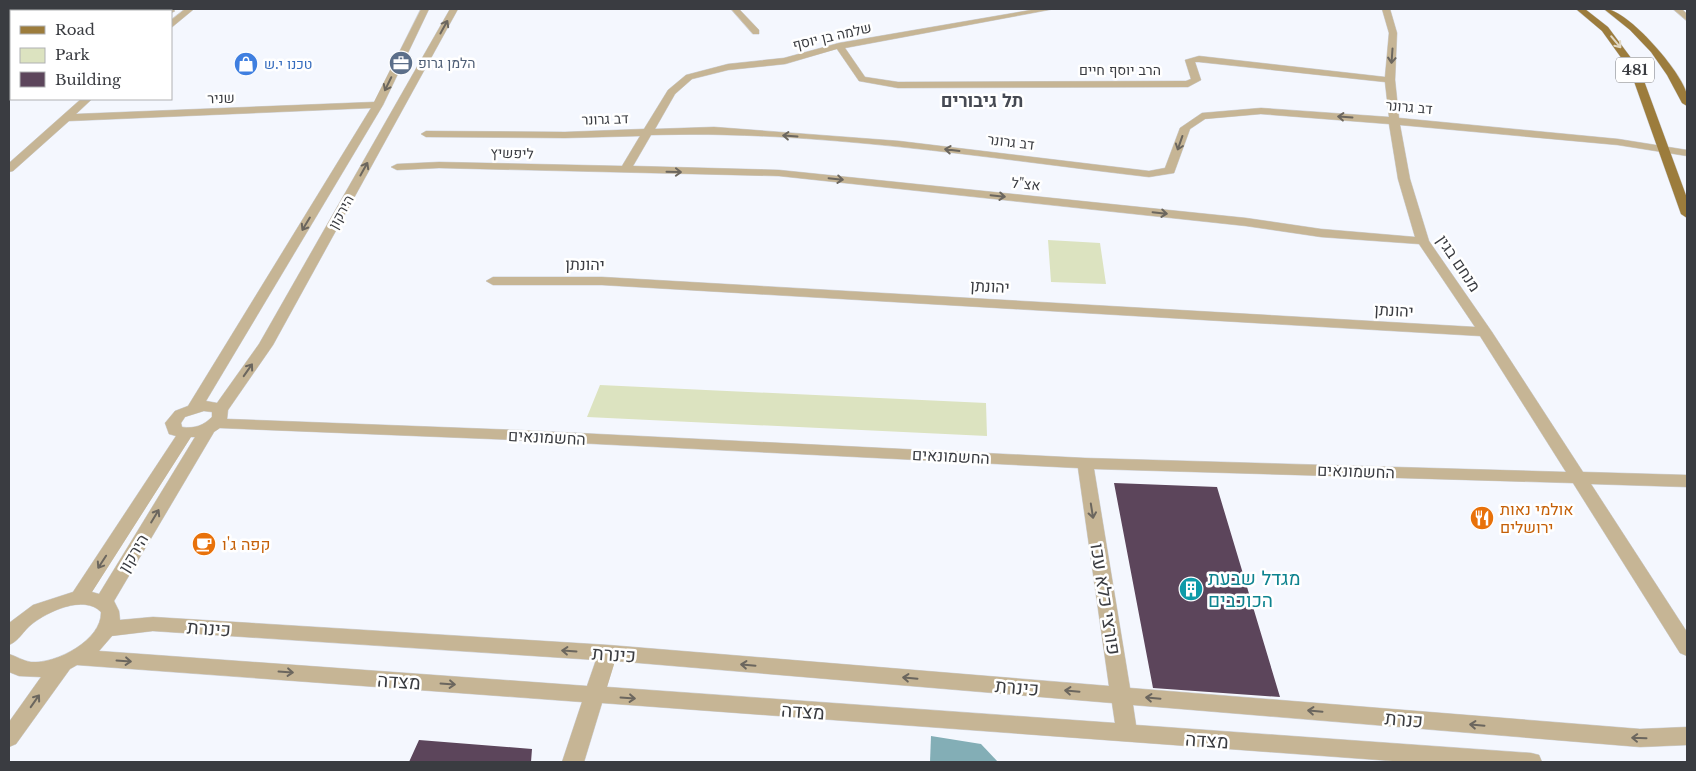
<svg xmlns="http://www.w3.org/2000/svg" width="1696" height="771" font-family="'Libre Baskerville',Heebo,serif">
	<rect width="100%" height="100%" fill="#f4f7fe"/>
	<!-- green -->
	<path fill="#dce3c0" d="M1048 240 1100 243 1106 284 1051 282Z
		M600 385 986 403 987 436 587 417Z"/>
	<!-- water -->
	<path fill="#83aeb6" d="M931 736 981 744 998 762H930Z"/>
	<!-- building -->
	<path fill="#5c455b" d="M1114 483 1217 487 1280 697 1153 688Z
		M419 740 532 749 531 762H409Z"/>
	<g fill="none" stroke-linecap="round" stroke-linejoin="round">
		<!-- minor casing -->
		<g stroke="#cfd2d8" stroke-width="1">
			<path id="minor" d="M156 9H172L175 11 171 13V11H159Z
				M185 9H194L171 28V20Z
				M421 9H429L383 105 206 401 217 403 259 344 450 9H458L273 345 228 410 227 419 516 430 1085 458 1566 472 1480 336 602 285H493L486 281 493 277H602L1475 327 1419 244 1321 237 1246 226 779 176 439 168 397 170 391 167 397 164 439 162 622 166 640 136 565 138 426 137 421 134 426 131 565 132 644 129 668 90 686 75 728 64 784 58 839 43 1037 9H1054L845 48 865 77 898 82 1186 81 1191 79 1185 60 1199 56 1385 77 1389 33 1382 9H1390L1397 33 1395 80 1399 118 1618 139 1687 150V156L1618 145 1400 125 1410 179 1429 241 1492 332 1583 472 1687 475V487L1591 484 1687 632V656L1680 653 1573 483 1094 469 1130 688 1640 729 1687 727V745L1640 747 1133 705 1136 725 1531 753 1539 755 1542 762H1406L602 703 584 762H562L582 702 77 665 70 669 16 744 9 747V722L41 677 19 676 9 672V654C16 656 23 661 31 662 56 664 102 640 101 612 84 594 47 612 32 624 23 631 19 641 9 645V623L33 605 73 592 176 436 169 434 165 423 175 411 188 406 371 108 69 121 13 171 9 172V163L81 99H92L76 114 374 102ZM837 49 859 81 898 88 1188 87 1201 80 1195 62H1199L1385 82 1389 117 1261 108 1202 113 1180 128 1165 168 1149 171 899 141 714 127 655 129 675 94 692 79 728 70 785 64ZM1261 114 1389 124 1398 179 1415 237 1321 229 1246 218 779 170 633 166 651 135C816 130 985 158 1149 177L1174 173 1190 129 1205 119ZM204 411 212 412V417C204 425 195 429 182 427L181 423 185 417ZM220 428 516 440 1078 468 1109 686 608 645 153 617 120 620 119 611 114 601 214 432ZM191 437H195L99 594 92 592ZM153 631 596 660 587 686 99 651 112 636ZM615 661 1112 703 1115 723 607 687Z
				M731 9H739L759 30V34H753Z
				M1673 9H1682L1687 14V21Z"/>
		</g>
		<!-- major casing -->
		<g stroke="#cfd2d8" stroke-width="1">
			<path id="major" d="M9 9H43L40 11 9 12Z
				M61 9H81L78 11H58Z
				M1576 9H1585L1608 27 1640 70 1687 198V218L1681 214 1630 70 1602 31Z
				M1604 9C1626 7 1682 72 1687 94 1688 98 1687 102 1687 106L1682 103 1667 75 1651 52 1630 30Z
				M11 28V34L9 35V29Z"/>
		</g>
		<!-- minor -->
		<use href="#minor" fill="#c6b595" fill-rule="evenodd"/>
		<!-- major -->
		<use href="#major" fill="#9c7c3c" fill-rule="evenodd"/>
	</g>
	<!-- one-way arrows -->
	<defs><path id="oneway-shaft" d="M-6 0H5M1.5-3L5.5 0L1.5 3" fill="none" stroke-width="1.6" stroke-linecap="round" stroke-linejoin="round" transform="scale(1.25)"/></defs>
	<g stroke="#6b665e">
		<use href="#oneway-shaft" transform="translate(444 27) rotate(-61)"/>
		<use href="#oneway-shaft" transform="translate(1392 56) rotate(94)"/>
		<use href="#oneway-shaft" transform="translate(388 84) rotate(116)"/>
		<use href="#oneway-shaft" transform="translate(1345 117) rotate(-176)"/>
		<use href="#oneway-shaft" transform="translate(790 136) rotate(-176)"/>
		<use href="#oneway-shaft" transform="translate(1180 143) rotate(109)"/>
		<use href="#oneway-shaft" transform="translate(952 150) rotate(-173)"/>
		<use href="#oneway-shaft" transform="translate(364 169) rotate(-61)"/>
		<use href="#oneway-shaft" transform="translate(674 172) rotate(1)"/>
		<use href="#oneway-shaft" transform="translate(836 179) rotate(6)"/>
		<use href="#oneway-shaft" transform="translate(998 196) rotate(6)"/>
		<use href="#oneway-shaft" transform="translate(1160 213) rotate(6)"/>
		<use href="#oneway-shaft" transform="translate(306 224) rotate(121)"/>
		<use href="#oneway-shaft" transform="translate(248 370) rotate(-55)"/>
		<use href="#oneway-shaft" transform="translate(1092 511) rotate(81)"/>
		<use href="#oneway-shaft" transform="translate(155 516) rotate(-59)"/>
		<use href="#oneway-shaft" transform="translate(102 562) rotate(123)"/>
		<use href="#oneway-shaft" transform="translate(569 651) rotate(-176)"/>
		<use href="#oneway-shaft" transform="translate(124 661) rotate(4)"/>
		<use href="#oneway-shaft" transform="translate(748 665) rotate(-175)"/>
		<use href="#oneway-shaft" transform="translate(286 672) rotate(4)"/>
		<use href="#oneway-shaft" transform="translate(910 678) rotate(-175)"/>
		<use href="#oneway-shaft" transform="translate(448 684) rotate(4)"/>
		<use href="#oneway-shaft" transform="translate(1072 691) rotate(-175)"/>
		<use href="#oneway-shaft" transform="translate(628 698) rotate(4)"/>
		<use href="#oneway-shaft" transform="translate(1153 698) rotate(-175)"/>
		<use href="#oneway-shaft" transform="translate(35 701) rotate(-55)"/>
		<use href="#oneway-shaft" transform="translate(1315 711) rotate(-175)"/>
		<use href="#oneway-shaft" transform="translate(1477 725) rotate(-175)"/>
		<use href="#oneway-shaft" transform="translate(1639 738) rotate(-178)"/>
	</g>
	<use stroke="#e1d8c4" href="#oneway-shaft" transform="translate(1616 42) rotate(50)"/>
	<!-- icons -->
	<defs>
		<g id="office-disc" transform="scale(1.25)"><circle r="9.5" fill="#5c6f8a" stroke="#fff"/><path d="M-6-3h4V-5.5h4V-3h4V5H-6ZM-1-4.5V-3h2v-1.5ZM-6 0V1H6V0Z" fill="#fff"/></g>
		<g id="shop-disc" transform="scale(1.25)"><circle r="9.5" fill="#3f7fe0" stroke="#fff"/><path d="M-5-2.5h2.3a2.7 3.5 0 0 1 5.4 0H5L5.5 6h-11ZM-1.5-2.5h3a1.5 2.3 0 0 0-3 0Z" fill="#fff"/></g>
		<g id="restaurant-disc" transform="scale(1.25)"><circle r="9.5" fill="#e8710a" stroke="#fff"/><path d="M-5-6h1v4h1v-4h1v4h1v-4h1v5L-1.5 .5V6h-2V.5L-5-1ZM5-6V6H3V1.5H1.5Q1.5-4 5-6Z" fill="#fff"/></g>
		<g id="cafe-disc" transform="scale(1.25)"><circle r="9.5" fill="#e8710a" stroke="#fff"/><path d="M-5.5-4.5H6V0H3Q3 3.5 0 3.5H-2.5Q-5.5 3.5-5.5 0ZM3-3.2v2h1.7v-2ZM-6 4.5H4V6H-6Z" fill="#fff"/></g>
		<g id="building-disc" transform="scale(1.25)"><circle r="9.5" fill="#0f9aa8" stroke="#fff"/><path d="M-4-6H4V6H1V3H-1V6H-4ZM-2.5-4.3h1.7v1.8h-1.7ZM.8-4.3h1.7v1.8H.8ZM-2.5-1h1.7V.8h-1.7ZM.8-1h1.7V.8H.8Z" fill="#fff"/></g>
	</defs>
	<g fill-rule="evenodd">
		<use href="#office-disc" x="401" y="63"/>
		<use href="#shop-disc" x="246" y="64"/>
		<use href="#restaurant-disc" x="1482" y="518"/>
		<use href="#cafe-disc" x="204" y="544"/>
		<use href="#building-disc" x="1191" y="589"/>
	</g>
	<g text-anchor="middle" stroke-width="5" stroke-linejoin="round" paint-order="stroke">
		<!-- far-street labels -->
		<g font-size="14" fill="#3a3c41" stroke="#fff">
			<text transform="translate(832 36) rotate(-13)" y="5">שלמה בן יוסף</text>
			<text x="1120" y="75">הרב יוסף חיים</text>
			<text transform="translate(221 98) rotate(-2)" y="5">שניר</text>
			<text transform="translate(1409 107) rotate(5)" y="5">דב גרונר</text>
			<text transform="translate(605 119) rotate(-2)" y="5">דב גרונר</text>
			<text transform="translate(1011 142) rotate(7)" y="5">דב גרונר</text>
			<text transform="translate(512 153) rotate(2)" y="5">ליפשיץ</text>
			<text transform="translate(1026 184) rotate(6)" y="5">אצ"ל</text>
			<text transform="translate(341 212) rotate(-61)" y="5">הירקון</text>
		</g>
		<!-- far-service labels -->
		<g font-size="14" fill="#4e5e75" stroke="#fff" text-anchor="start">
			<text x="418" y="68">הלמן גרופ</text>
		</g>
		<!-- far-shop labels -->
		<g font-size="14" fill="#366cbe" stroke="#fff" text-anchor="start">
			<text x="264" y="69">טכנו י.ש</text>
		</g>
		<!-- shield labels -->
		<rect fill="#fff" stroke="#75767a" stroke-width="1" x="1616" y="57.5" width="38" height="25" rx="4"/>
		<g font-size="15" font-weight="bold" fill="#3a3c41">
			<text x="1635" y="75">481</text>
		</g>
		<!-- street labels -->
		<g font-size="16" fill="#3a3c41" stroke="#fff">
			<text transform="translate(1459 263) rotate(56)" y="6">מנחם בגין</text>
			<text transform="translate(585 264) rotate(1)" y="6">יהונתן</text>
			<text transform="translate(990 286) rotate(3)" y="6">יהונתן</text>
			<text transform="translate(1394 310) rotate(3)" y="6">יהונתן</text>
			<text transform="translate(547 437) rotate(3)" y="6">החשמונאים</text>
			<text transform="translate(951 456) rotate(3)" y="6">החשמונאים</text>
			<text transform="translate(1356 471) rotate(2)" y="6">החשמונאים</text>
			<text transform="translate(133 553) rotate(-59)" y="6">הירקון</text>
		</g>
		<!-- food labels -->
		<g font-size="16" fill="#c56008" stroke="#fff" text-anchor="start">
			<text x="1500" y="515">אולמי נאות<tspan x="1500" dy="18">ירושלים</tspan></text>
			<text x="222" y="550">קפה ג'ו</text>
		</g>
		<!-- far-district labels -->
		<g font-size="18" font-weight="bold" fill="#464a53" stroke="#fff">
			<text x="982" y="107">תל גיבורים</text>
		</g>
		<!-- near-culture labels -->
		<g font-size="19" fill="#0d838f" stroke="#fff" text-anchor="start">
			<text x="1208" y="585">מגדל שבעת<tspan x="1208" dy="22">הכוכבים</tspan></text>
		</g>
		<!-- near-street labels -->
		<g font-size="19" fill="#3a3c41" stroke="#fff">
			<text transform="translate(1106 599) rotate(81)" y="7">פורצי כלא עכו</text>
			<text transform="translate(209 628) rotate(4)" y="7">כינרת</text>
			<text transform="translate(614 654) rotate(4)" y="7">כינרת</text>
			<text transform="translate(399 681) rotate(4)" y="7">מצדה</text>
			<text transform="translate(1017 687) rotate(5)" y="7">כינרת</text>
			<text transform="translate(803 711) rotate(4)" y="7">מצדה</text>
			<text transform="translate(1404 719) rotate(5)" y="7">כנרת</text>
			<text transform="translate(1207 740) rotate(4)" y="7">מצדה</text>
		</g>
	</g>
	<!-- border -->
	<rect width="1696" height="771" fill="none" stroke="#3a3c41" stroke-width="20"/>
	<!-- legend -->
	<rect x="10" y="10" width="162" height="90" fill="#ffffff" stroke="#b0b1b3"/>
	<rect x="20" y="26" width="25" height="8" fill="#9c7c3c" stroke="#b0b1b3"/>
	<text x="55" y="35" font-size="15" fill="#3a3c41">Road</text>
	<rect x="20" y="48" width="25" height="15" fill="#dce3c0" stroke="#b0b1b3"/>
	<text x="55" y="60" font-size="15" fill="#3a3c41">Park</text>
	<rect x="20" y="72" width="25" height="15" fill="#5c455b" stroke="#b0b1b3"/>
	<text x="55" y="85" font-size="15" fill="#3a3c41">Building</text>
</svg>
